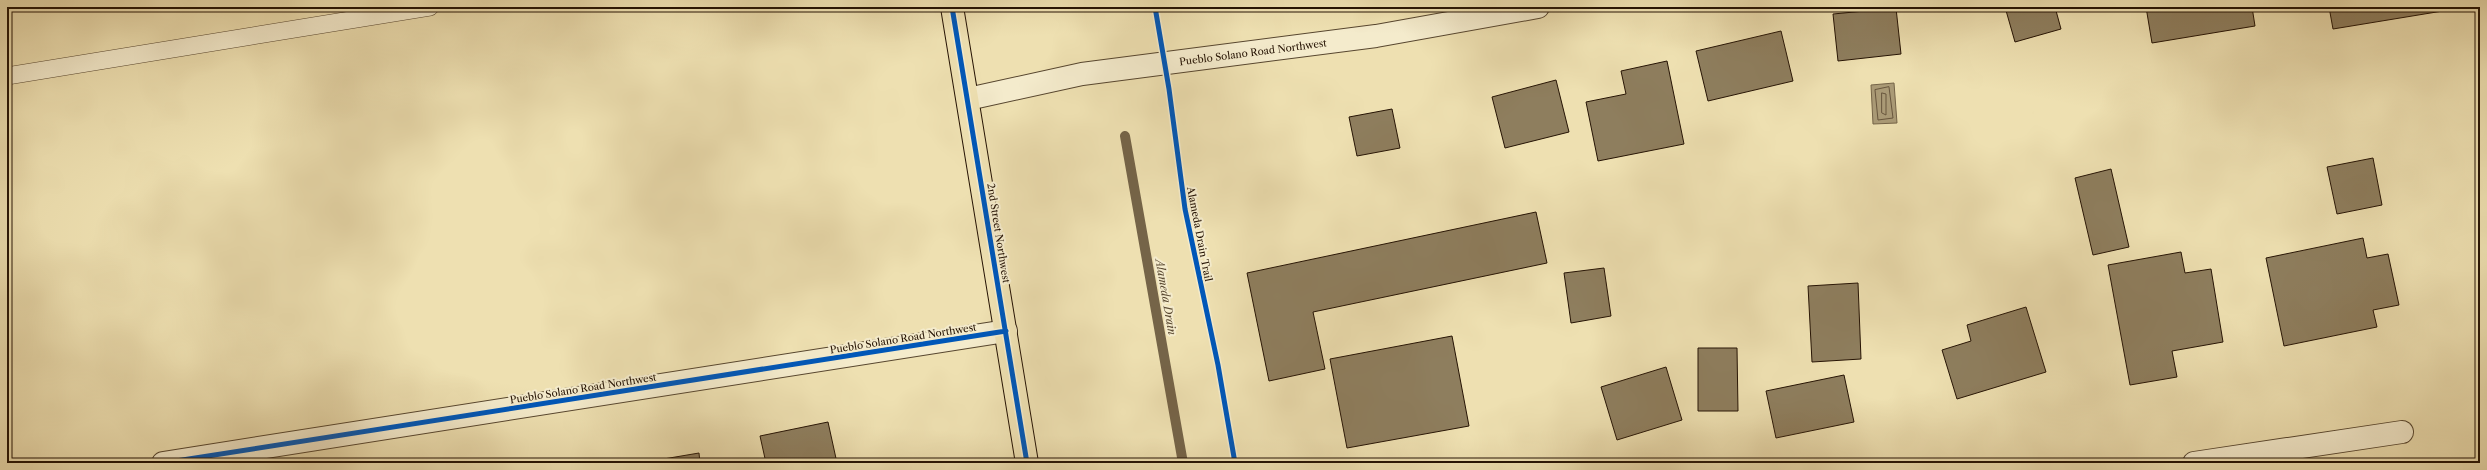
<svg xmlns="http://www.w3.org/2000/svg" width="2487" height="470" font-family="'Libre Caslon Text',serif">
	<rect width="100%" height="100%" fill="#eee0b1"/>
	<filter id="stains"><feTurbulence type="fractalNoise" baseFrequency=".005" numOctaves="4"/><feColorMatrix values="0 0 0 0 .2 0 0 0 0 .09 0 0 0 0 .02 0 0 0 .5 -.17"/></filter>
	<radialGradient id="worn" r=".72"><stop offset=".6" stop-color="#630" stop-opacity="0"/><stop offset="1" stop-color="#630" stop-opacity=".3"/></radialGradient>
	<!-- water -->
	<path fill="#aa9a76" stroke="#756448" d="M1894 83 1897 123 1873 124 1871 85Z"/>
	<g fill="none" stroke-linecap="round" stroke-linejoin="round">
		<!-- shore -->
		<path stroke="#68563d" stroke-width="1" d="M1889 87 1893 118 1878 120 1875 90Z
			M1882 93 1886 94V115L1882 113Z"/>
		<!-- stream -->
		<path stroke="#756448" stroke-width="10" d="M1125 136 1183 463"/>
	</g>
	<!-- building -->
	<path fill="#8e7e5e" stroke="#251304" d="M2005 7H2055L2061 29 2015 42Z
		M2146 7H2252L2255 26 2152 43Z
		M2329 7H2467L2333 29Z
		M1896 8 1901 54 1838 61 1833 14Z
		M1781 31 1793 81 1708 101 1696 51Z
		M1667 61 1684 144 1598 161 1586 102 1626 94 1621 71Z
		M1556 80 1569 132 1505 148 1492 97Z
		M1392 109 1400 148 1357 156 1349 117Z
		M2373 158 2382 205 2337 214 2327 167Z
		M2111 169 2129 247 2093 255 2075 178Z
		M1536 212 1547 263 1313 312 1325 369 1269 381 1247 273Z
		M2363 238 2367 258 2388 254 2399 305 2373 310 2377 327 2284 346 2266 258Z
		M2181 252 2185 273 2211 269 2223 342 2172 351 2177 377 2130 385 2108 265Z
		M1604 268 1611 316 1571 323 1564 273Z
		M1858 283 1861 359 1812 362 1808 286Z
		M2026 307 2046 372 1957 399 1942 350 1971 341 1967 325Z
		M1452 336 1469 426 1347 448 1330 359Z
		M1698 348H1737L1738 411H1698Z
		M1666 367 1682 420 1617 440 1601 387Z
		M1844 375 1854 422 1776 438 1766 391Z
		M828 422 837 463H766L760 436Z
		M699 453 700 463H640Z"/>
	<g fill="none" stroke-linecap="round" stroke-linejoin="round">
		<!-- lane casing -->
		<g stroke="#57462f" stroke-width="18">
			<path id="lane" d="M7 76 430 7"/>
		</g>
		<!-- street casing -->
		<g stroke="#57462f" stroke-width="24">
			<g id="street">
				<path id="s1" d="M968 99 1082 74 1376 36 1538 7"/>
				<path d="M163 463 1006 331"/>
				<path d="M2194 463 2402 432"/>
			</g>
		</g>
		<!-- primary casing -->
		<g stroke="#251304" stroke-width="24">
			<path id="primary" d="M952 7 1027 463"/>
		</g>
		<!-- lane -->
		<use href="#lane" stroke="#f4ebcc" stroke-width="17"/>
		<!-- street -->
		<use href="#street" stroke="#f4ebcc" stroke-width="22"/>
		<!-- primary -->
		<use href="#primary" stroke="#eee0b1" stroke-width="22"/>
		<!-- cycleway casing -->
		<g stroke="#f4ebcc" stroke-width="8">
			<path id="cycleway" d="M952 7 1027 463
				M1155 7 1169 89 1185 209 1218 365 1235 463
				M163 463 1006 331"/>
		</g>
		<!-- cycleway -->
		<use href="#cycleway" stroke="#0057b8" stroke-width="5"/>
	</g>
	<g text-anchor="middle" stroke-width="4" stroke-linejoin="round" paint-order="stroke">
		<!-- street labels -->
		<g font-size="10" fill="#251304" stroke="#f4ebcc">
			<text dy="4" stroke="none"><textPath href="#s1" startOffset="289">Pueblo Solano Road Northwest</textPath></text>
			<text transform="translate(999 233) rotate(81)" y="4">2nd Street Northwest</text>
			<text transform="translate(1200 234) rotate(79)" y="4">Alameda Drain Trail</text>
			<text transform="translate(903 338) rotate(-9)" y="4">Pueblo Solano Road Northwest</text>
			<text transform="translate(583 388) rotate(-9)" y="4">Pueblo Solano Road Northwest</text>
		</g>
		<!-- water labels -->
		<g font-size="11" font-style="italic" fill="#5a4932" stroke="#f4ebcc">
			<text transform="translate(1166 297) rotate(80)" y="4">Alameda Drain</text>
		</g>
	</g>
	<!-- margin -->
	<rect width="2487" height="470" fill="none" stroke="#eee0b1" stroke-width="24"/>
	<rect x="8" y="8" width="2471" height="454" fill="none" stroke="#251304" stroke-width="2"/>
	<rect x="12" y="12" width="2463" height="446" fill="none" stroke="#251304"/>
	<rect width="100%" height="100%" filter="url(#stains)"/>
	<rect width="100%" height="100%" fill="url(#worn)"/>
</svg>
